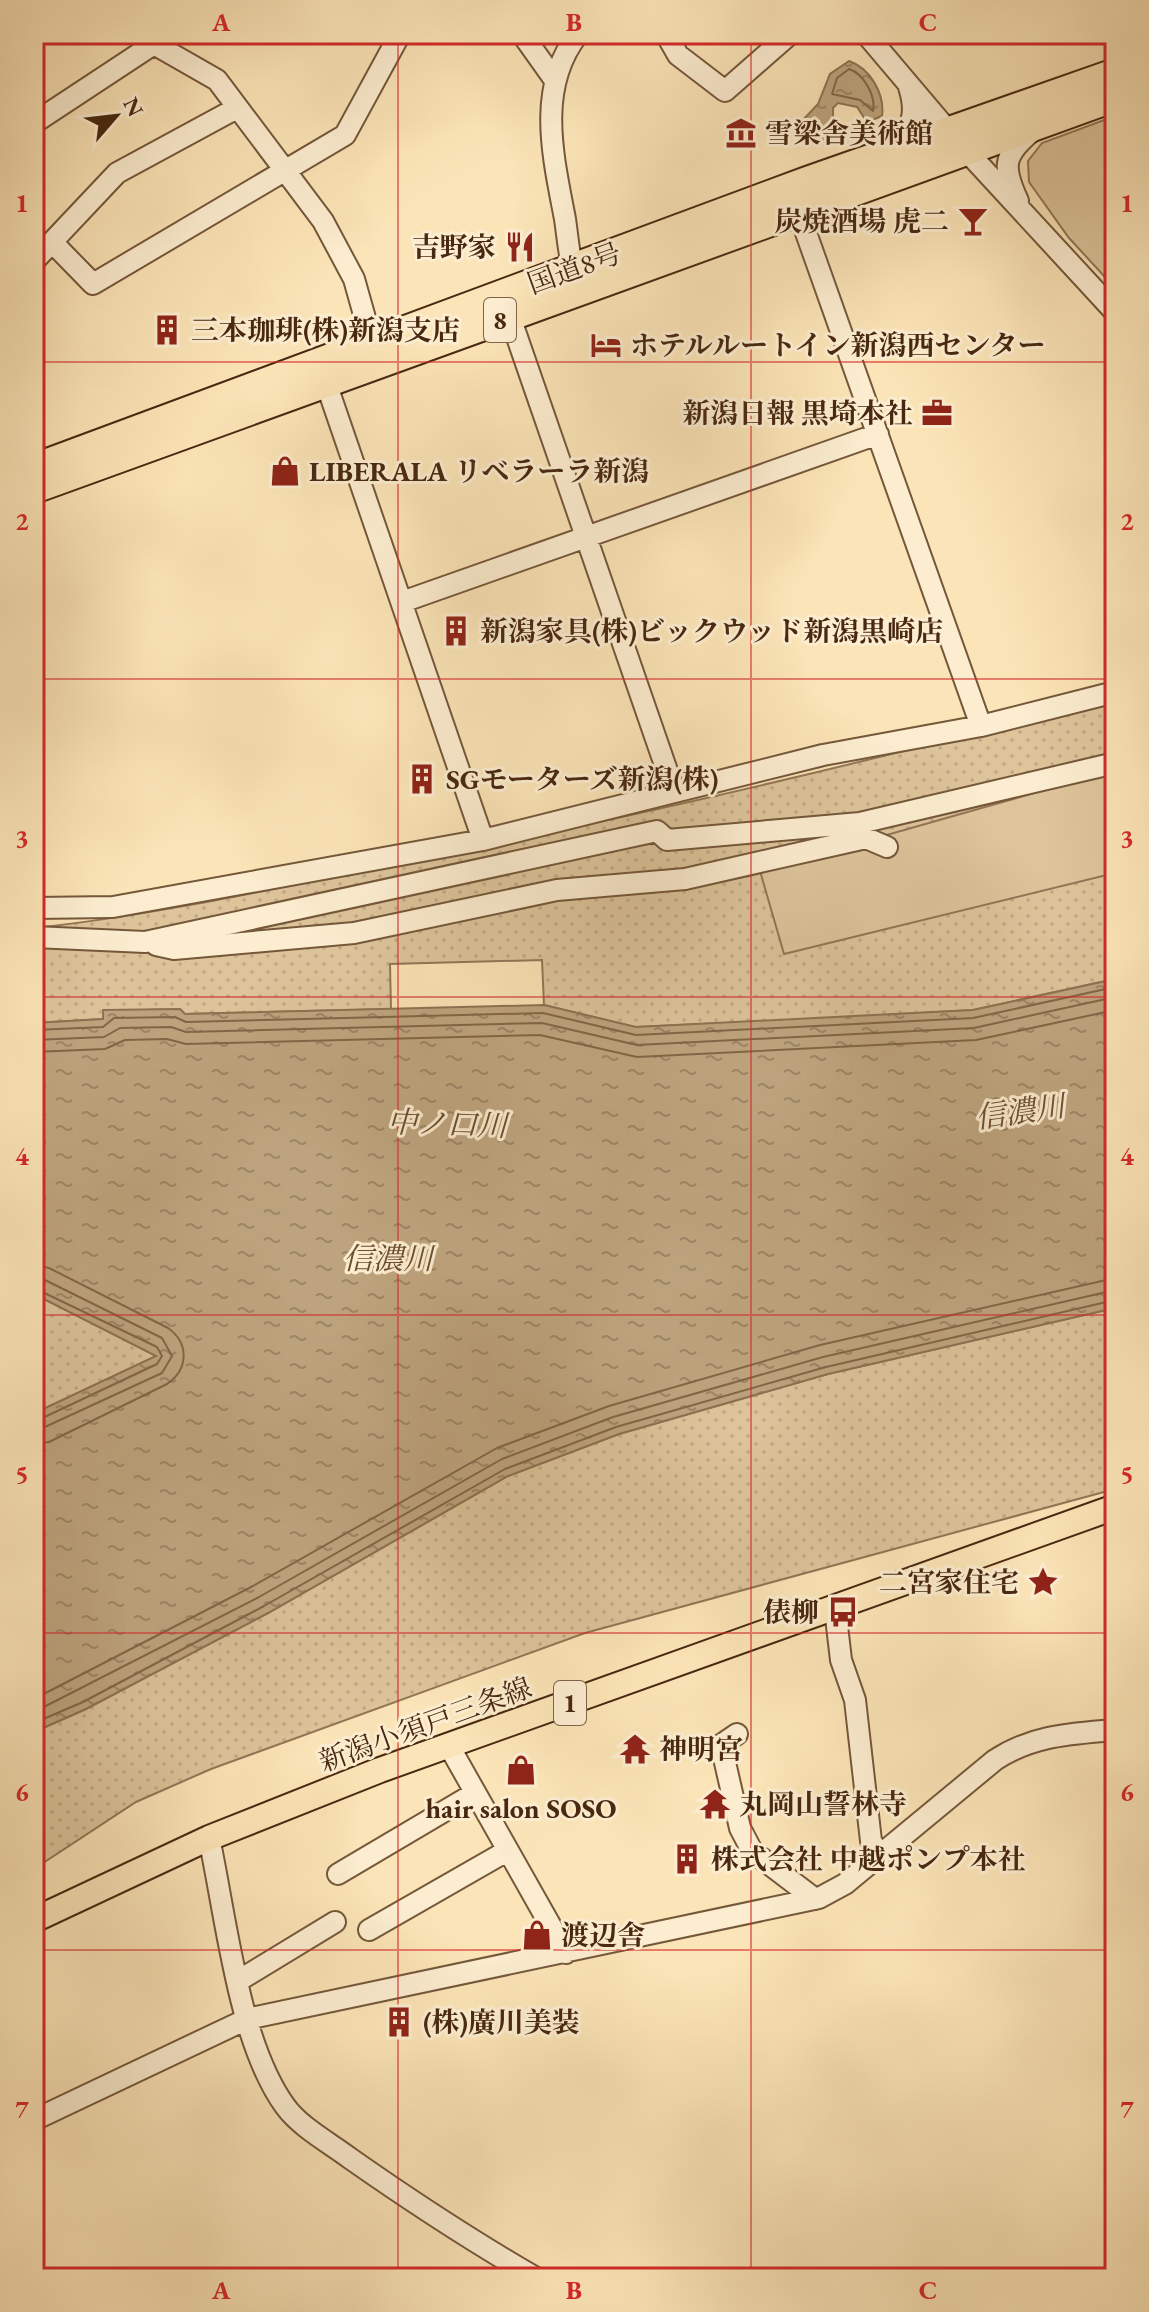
<svg xmlns="http://www.w3.org/2000/svg" width="1149" height="2312" font-family="'EB Garamond','Noto Serif JP',serif">
	<defs>
		<pattern id="grass-dots" width="8" height="8" patternUnits="userSpaceOnUse" patternTransform="scale(2)"><rect width="8" height="8" fill="#ddc49b"/><path d="M2 2h.1M6 6h.1" fill="none" stroke="#bfa884" stroke-width="1.8" stroke-linecap="round"/></pattern>
		<pattern id="water-ripples" width="26" height="14" patternUnits="userSpaceOnUse" patternTransform="scale(2)"><rect width="26" height="14" fill="#bea47e"/><path d="M2 4q2-2 4 0t4 0M15 11q2-2 4 0t4 0" fill="none" stroke="#9c8666"/></pattern>
	</defs>
	<rect width="100%" height="100%" fill="#fbe4b7"/>
	<filter id="stains"><feTurbulence type="fractalNoise" baseFrequency=".0025" numOctaves="4"/><feColorMatrix values="0 0 0 0 .2 0 0 0 0 .09 0 0 0 0 .02 0 0 0 .5 -.17"/></filter>
	<radialGradient id="worn" r=".72"><stop offset=".6" stop-color="#630" stop-opacity="0"/><stop offset="1" stop-color="#630" stop-opacity=".3"/></radialGradient>
	<!-- grass -->
	<path fill="url(#grass-dots)" stroke="#927656" stroke-width="2" d="M1115 696V979L973 1010 812 1019 635 1027 544 1005 542 960 390 964 391 1009 185 1014 180 1009 103 1011 104 1019 34 1023V928C158 915 280 887 403 863 642 815 880 760 1115 696Z
		M34 1294 157 1356 39 1411 34 1418Z
		M1115 1308V1489L585 1633 211 1769 136 1802 34 1869V1732L86 1709 268 1613 508 1476 619 1434 828 1374Z"/>
	<!-- park -->
	<path fill="#ddc49b" stroke="#927656" stroke-width="2" d="M1115 116V288L1069 238 1029 182 1028 161 1042 143Z
		M1115 770V873L784 954 760 871Z"/>
	<!-- water -->
	<path fill="url(#water-ripples)" stroke="#8f7252" stroke-width="2" d="M849 61C870 68 885 94 882 116L867 122 857 107 838 103 833 108V116L844 134 815 142 802 121 818 104 830 74Z
		M1115 979V1308L828 1374 619 1434 508 1476 268 1613 86 1709 34 1732V1418L39 1411 156 1356 34 1294V1023L103 1019V1010L180 1009 185 1014 544 1005 636 1027 973 1010Z"/>
	<g fill="none" stroke-linecap="round" stroke-linejoin="round">
		<!-- shore -->
		<path stroke="#836647" stroke-width="2" d="M849 69C864 74 876 96 873 111L860 100 832 94 837 78Z
			M34 1030 103 1027 114 1018 175 1017 186 1022 543 1013 636 1035 973 1018 1115 987
			M34 1040 104 1037 120 1028 171 1027 186 1032 542 1023 637 1045 974 1028 1115 997
			M34 1052 105 1049 125 1040 167 1039 186 1044 540 1035 637 1057 976 1040 1115 1010
			M34 1265 49 1268 168 1328C189 1343 189 1369 167 1384L49 1442 34 1444
			M34 1278 45 1280 162 1338 172 1356 162 1373 34 1432
			M34 1288 157 1347 162 1356 157 1364 34 1422
			M34 1699 253 1586 497 1448 609 1406 820 1345 1115 1278
			M34 1712 259 1597 502 1459 613 1417 823 1357 1115 1290
			M34 1723 83 1702 264 1606 505 1469 616 1427 826 1367 1115 1300"/>
		<!-- minor casing -->
		<g stroke="#75573a" stroke-width="24">
			<path id="minor" d="M522 34 554 79
				M666 34 678 55 725 91 790 34
				M866 34 949 132 1115 312
				M154 44 217 80 323 221 354 279 372 343
				M34 123 169 34
				M890 148C912 128 918 116 909 87
				M794 199 981 726
				M1018 201C1003 168 1002 156 1031 132
				M52 242 93 284 345 135 400 34
				M34 261 117 173 237 108
				M576 280C569 260 568 239 565 219 553 156 536 88 578 34
				M510 317 674 791
				M326 383 483 840
				M402 602 878 434
				M866 838 887 847
				M34 908 113 907 483 840 823 755 981 726 1115 692
				M34 937 145 942 657 831 667 840 860 823 1115 763
				M156 945 174 949 354 933 557 890 685 879 866 838 860 823
				M835 1609 841 1660 855 1700 871 1841 880 1856
				M737 1734 721 1745 740 1828 752 1851 815 1899
				M449 1746 566 1953
				M209 1838C226 1916 238 2041 285 2106 301 2128 330 2143 351 2159 411 2201 472 2241 536 2278
				M338 1874 475 1793
				M369 1930 507 1851
				M238 1981 335 1922
				M34 2120 247 2019 819 1898 845 1884 995 1760C1033 1735 1071 1734 1115 1730"/>
		</g>
		<!-- major casing -->
		<g stroke="#482810" stroke-width="28">
			<path id="major" d="M34 1920 209 1838 380 1770 1115 1507"/>
		</g>
		<!-- highway casing -->
		<g stroke="#482810" stroke-width="32">
			<path id="highway" d="M34 468 807 181 1115 73
				M34 489 1115 97"/>
		</g>
		<!-- minor -->
		<use href="#minor" stroke="#fcedd0" stroke-width="20"/>
		<!-- major -->
		<use href="#major" stroke="#fbe4b7" stroke-width="24"/>
		<!-- highway -->
		<use href="#highway" stroke="#fbe4b7" stroke-width="28"/>
	</g>
	<!-- grid -->
	<path fill="none" stroke="#d62828" stroke-width="2" stroke-opacity="0.55" d="M398 34V2278M751 34V2278M34 362H1115M34 679H1115M34 997H1115M34 1315H1115M34 1633H1115M34 1950H1115"/>
	<!-- icons -->
	<defs>
		<g id="museum-bare" transform="scale(2.4)"><path d="M0-6L6-3V-2H-6V-3ZM-5-1h2V3h-2ZM-1-1h2V3h-2ZM3-1h2V3H3ZM-6 4H6V6H-6Z" fill="#8f2418" stroke="#fcedd0" stroke-width="2.5" paint-order="stroke"/></g>
		<g id="bar-bare" transform="scale(2.4)"><path d="M-6-5H6L.8 .8V4.5H3.5V6h-7V4.5H-.8V.8Z" fill="#8f2418" stroke="#fcedd0" stroke-width="2.5" paint-order="stroke"/></g>
		<g id="restaurant-bare" transform="scale(2.4)"><path d="M-5-6h1v4h1v-4h1v4h1v-4h1v5L-1.5 .5V6h-2V.5L-5-1ZM5-6V6H3V1.5H1.5Q1.5-4 5-6Z" fill="#8f2418" stroke="#fcedd0" stroke-width="2.5" paint-order="stroke"/></g>
		<g id="building-bare" transform="scale(2.4)"><path d="M-4-6H4V6H1V3H-1V6H-4ZM-2.5-4.3h1.7v1.8h-1.7ZM.8-4.3h1.7v1.8H.8ZM-2.5-1h1.7V.8h-1.7ZM.8-1h1.7V.8H.8Z" fill="#8f2418" stroke="#fcedd0" stroke-width="2.5" paint-order="stroke"/></g>
		<g id="hotel-bare" transform="scale(2.4)"><path d="M-6-4.5h1.5V1H6V5H4.5V3h-9V5H-6ZM-4 0a1.8 1.8 0 1 1 3.6 0ZM.5 0V-2.5h3Q6-2.5 6 0Z" fill="#8f2418" stroke="#fcedd0" stroke-width="2.5" paint-order="stroke"/></g>
		<g id="office-bare" transform="scale(2.4)"><path d="M-6-3h4V-5.5h4V-3h4V5H-6ZM-1-4.5V-3h2v-1.5ZM-6 0V1H6V0Z" fill="#8f2418" stroke="#fcedd0" stroke-width="2.5" paint-order="stroke"/></g>
		<g id="shop-bare" transform="scale(2.4)"><path d="M-5-2.5h2.3a2.7 3.5 0 0 1 5.4 0H5L5.5 6h-11ZM-1.5-2.5h3a1.5 2.3 0 0 0-3 0Z" fill="#8f2418" stroke="#fcedd0" stroke-width="2.5" paint-order="stroke"/></g>
		<g id="sight-bare" transform="scale(2.4)"><path d="M0-6L1.8-2.2L6-1.7L2.9 1.2L3.7 5.4L0 3.3L-3.7 5.4L-2.9 1.2L-6-1.7L-1.8-2.2Z" fill="#8f2418" stroke="#fcedd0" stroke-width="2.5" paint-order="stroke"/></g>
		<g id="bus-bare" transform="scale(2.4)"><path d="M-5-6H5V4H4V6H2V4H-2V6H-4V4H-5ZM-3.5-4V0h7V-4ZM-3.5 1.2v1.5H-2V1.2ZM2 1.2v1.5H3.5V1.2Z" fill="#8f2418" stroke="#fcedd0" stroke-width="2.5" paint-order="stroke"/></g>
		<g id="temple-bare" transform="scale(2.4)"><path d="M0-6L5-2H3V0L6.5 2.5H4V6H1.5V3h-3V6H-4V2.5H-6.5L-3 0V-2H-5Z" fill="#8f2418" stroke="#fcedd0" stroke-width="2.5" paint-order="stroke"/></g>
	</defs>
	<g fill-rule="evenodd">
		<use href="#museum-bare" x="741" y="133"/>
		<use href="#bar-bare" x="973" y="221"/>
		<use href="#restaurant-bare" x="520" y="247"/>
		<use href="#building-bare" x="167" y="330"/>
		<use href="#hotel-bare" x="606" y="345"/>
		<use href="#office-bare" x="937" y="413"/>
		<use href="#shop-bare" x="285" y="471"/>
		<use href="#building-bare" x="456" y="631"/>
		<use href="#building-bare" x="422" y="779"/>
		<use href="#sight-bare" x="1043" y="1582"/>
		<use href="#bus-bare" x="843" y="1612"/>
		<use href="#temple-bare" x="635" y="1749"/>
		<use href="#shop-bare" x="521" y="1770"/>
		<use href="#temple-bare" x="715" y="1804"/>
		<use href="#building-bare" x="687" y="1859"/>
		<use href="#shop-bare" x="537" y="1935"/>
		<use href="#building-bare" x="399" y="2022"/>
	</g>
	<g text-anchor="middle" stroke-width="6" stroke-linejoin="round" paint-order="stroke">
		<!-- shield labels -->
		<g fill="#fcedd0" stroke="#7e634a" stroke-width="2">
			<rect x="484" y="298" width="32" height="44" rx="6"/>
			<rect x="554" y="1681" width="32" height="44" rx="6"/>
		</g>
		<g font-size="26" font-weight="bold" fill="#482810">
			<text x="500" y="329">8</text>
			<text x="570" y="1712">1</text>
		</g>
		<!-- poi labels -->
		<g font-size="28" font-weight="bold" fill="#482810" stroke="#fcedd0" text-anchor="start">
			<text x="765" y="143">雪梁舎美術館</text>
			<text x="949" y="231" text-anchor="end">炭焼酒場 虎二</text>
			<text x="496" y="257" text-anchor="end">吉野家</text>
			<text x="191" y="340">三本珈琲(株)新潟支店</text>
			<text x="630" y="355">ホテルルートイン新潟西センター</text>
			<text x="913" y="423" text-anchor="end">新潟日報 黒埼本社</text>
			<text x="309" y="481">LIBERALA リベラーラ新潟</text>
			<text x="480" y="641">新潟家具(株)ビックウッド新潟黒崎店</text>
			<text x="446" y="789">SGモーターズ新潟(株)</text>
			<text x="1019" y="1592" text-anchor="end">二宮家住宅</text>
			<text x="819" y="1622" text-anchor="end">俵柳</text>
			<text x="659" y="1759">神明宮</text>
			<text x="739" y="1814">丸岡山誓林寺</text>
			<text x="521" y="1818" text-anchor="middle">hair salon SOSO</text>
			<text x="711" y="1869">株式会社 中越ポンプ本社</text>
			<text x="561" y="1945">渡辺舎</text>
			<text x="423" y="2032">(株)廣川美装</text>
		</g>
		<!-- street labels -->
		<g font-size="28" fill="#482810" stroke="#fcedd0">
			<text transform="translate(574 268) rotate(-20)" y="10">国道8号</text>
			<text transform="translate(425 1724) rotate(-20)" y="10">新潟小須戸三条線</text>
		</g>
		<!-- water labels -->
		<g font-size="30" font-style="italic" fill="#6b4d31" stroke="#fcedd0">
			<text transform="translate(1020 1112) rotate(-8)" y="10">信濃川</text>
			<text transform="translate(447 1124) rotate(2)" y="10">中ノ口川</text>
			<text x="388" y="1269">信濃川</text>
		</g>
	</g>
	<!-- margin -->
	<rect width="1149" height="2312" fill="none" stroke="#fbe4b7" stroke-width="88"/>
	<!-- north arrow -->
	<g transform="translate(116 116) rotate(62)" stroke="#fcedd0" stroke-width="6" paint-order="stroke">
	<path d="M0-6L14 30L0 20L-14 30Z" fill="#482810"/>
	<text y="-12" font-size="22" font-weight="bold" text-anchor="middle" fill="#482810">N</text>
	</g>
	<rect x="44" y="44" width="1061" height="2224" fill="none" stroke="#d62828" stroke-width="3"/>
	<g font-size="26" text-anchor="middle" font-weight="bold" fill="#d62828">
		<text x="221" y="31">A</text>
		<text x="574" y="31">B</text>
		<text x="928" y="31">C</text>
		<text x="22" y="212">1</text>
		<text x="1127" y="212">1</text>
		<text x="22" y="530">2</text>
		<text x="1127" y="530">2</text>
		<text x="22" y="847">3</text>
		<text x="1127" y="847">3</text>
		<text x="22" y="1165">4</text>
		<text x="1127" y="1165">4</text>
		<text x="22" y="1483">5</text>
		<text x="1127" y="1483">5</text>
		<text x="22" y="1801">6</text>
		<text x="1127" y="1801">6</text>
		<text x="22" y="2118">7</text>
		<text x="1127" y="2118">7</text>
		<text x="221" y="2299">A</text>
		<text x="574" y="2299">B</text>
		<text x="928" y="2299">C</text>
	</g>
	<rect width="100%" height="100%" filter="url(#stains)"/>
	<rect width="100%" height="100%" fill="url(#worn)"/>
</svg>
